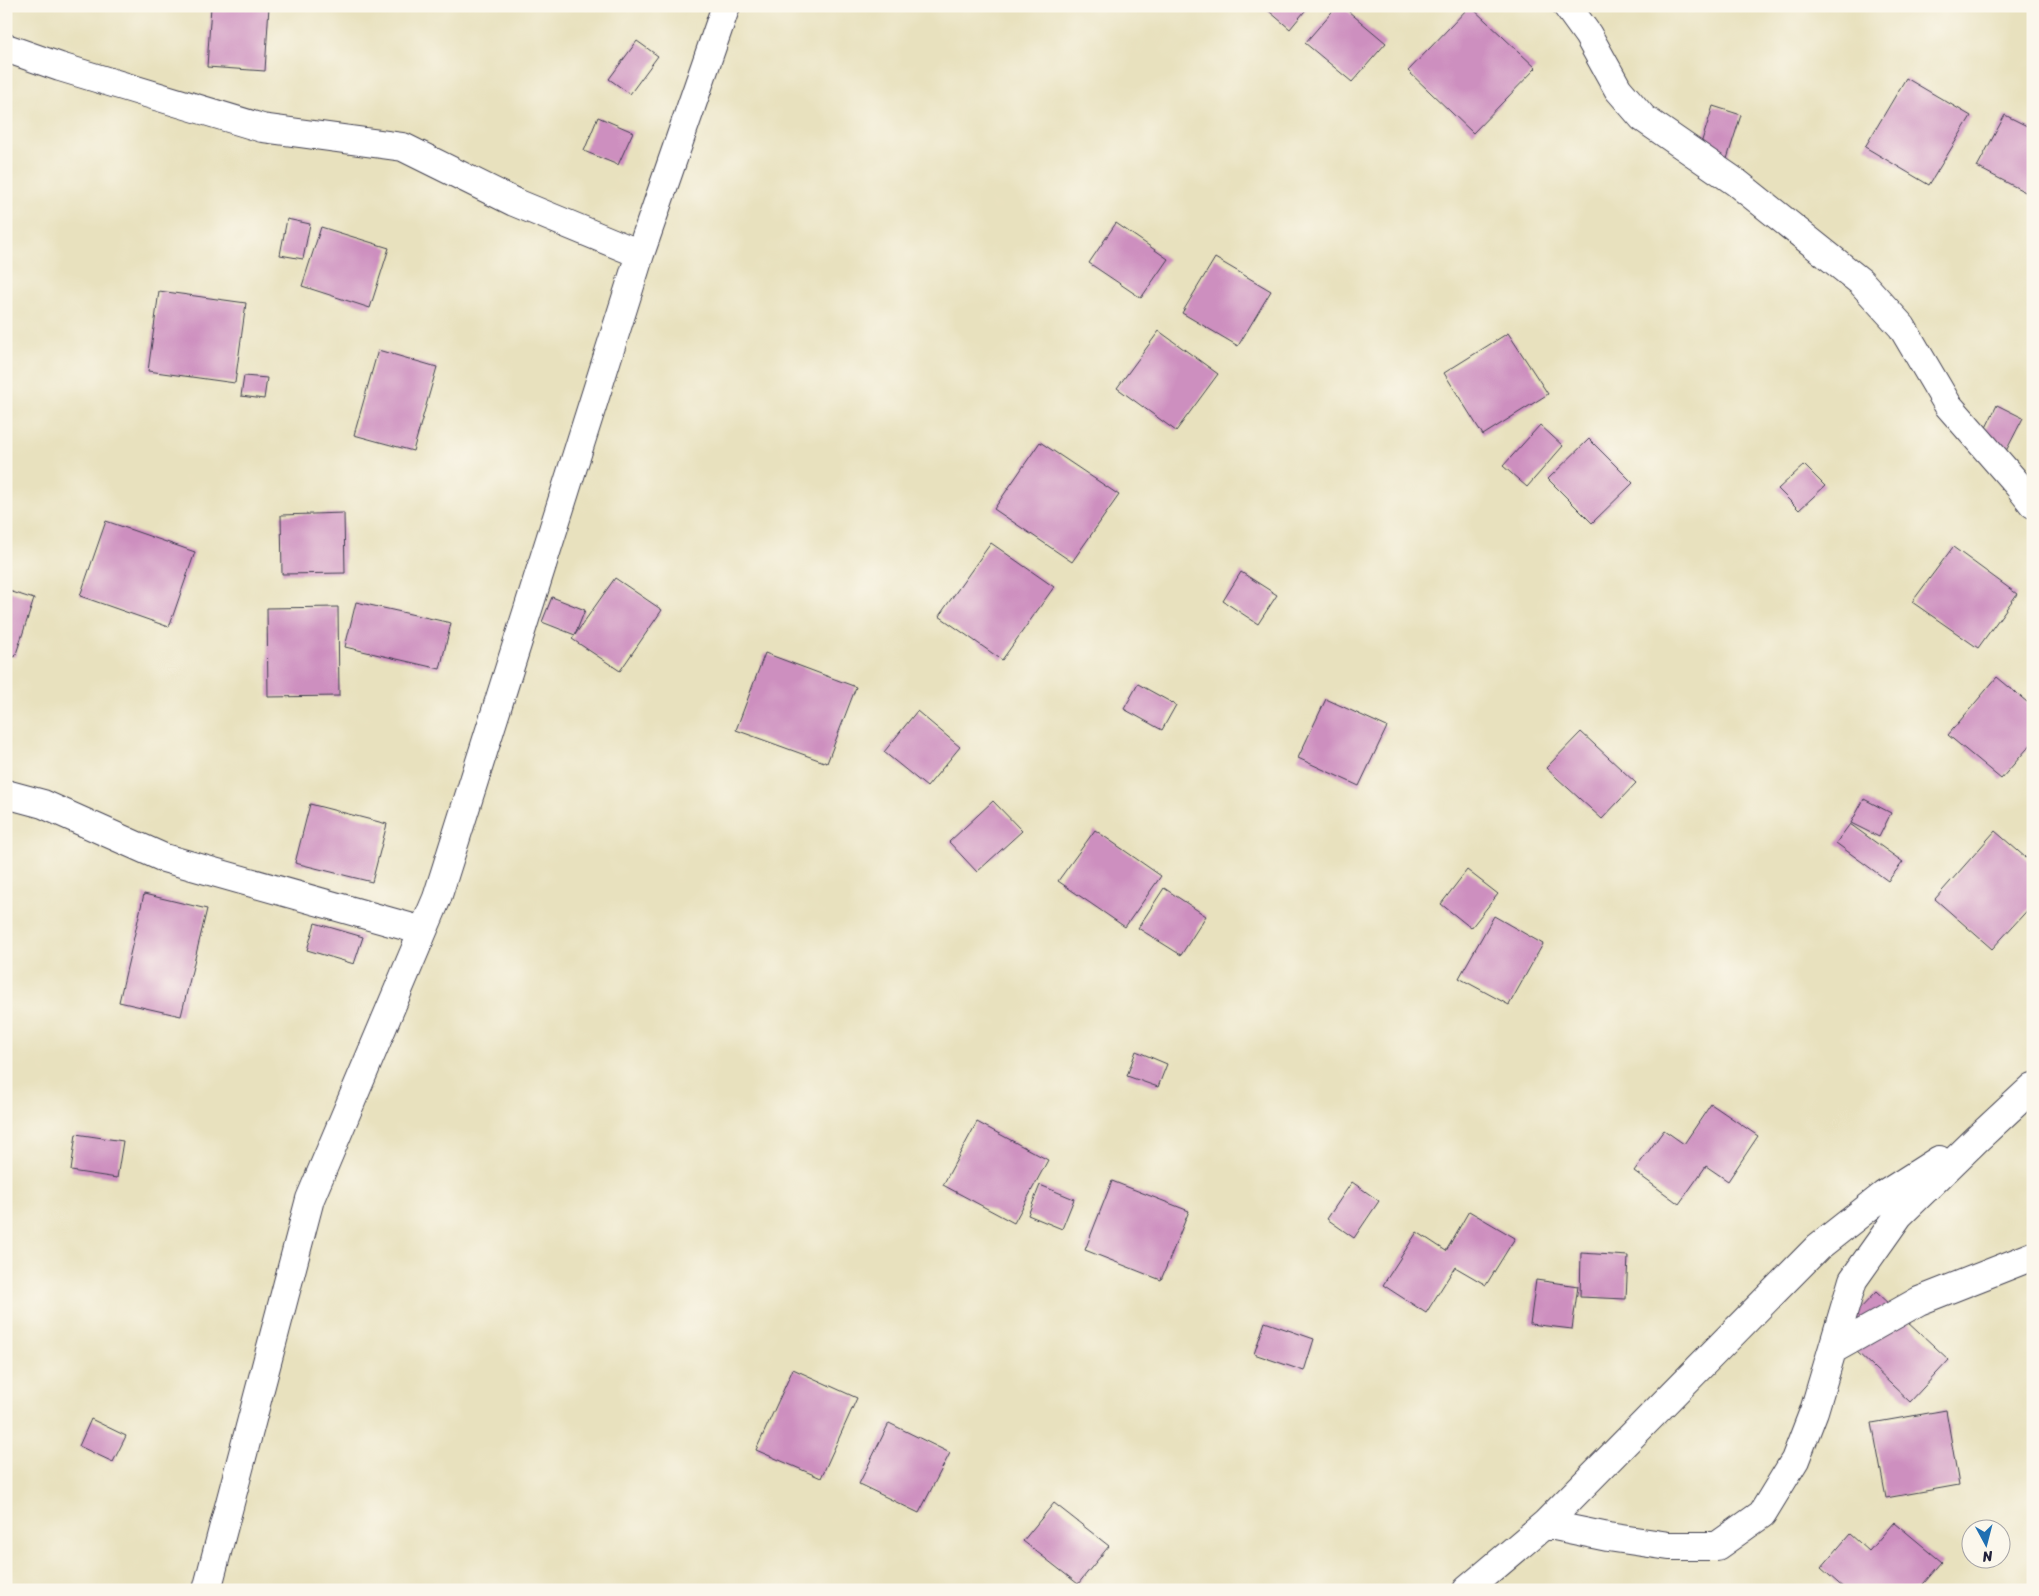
<svg xmlns="http://www.w3.org/2000/svg" width="2039" height="1596" font-family="Sriracha,sans-serif">
	<rect width="100%" height="100%" fill="#fbf7ec"/>
	<filter id="ink" filterUnits="userSpaceOnUse"><feTurbulence type="fractalNoise" baseFrequency=".02" numOctaves="2"/><feDisplacementMap in="SourceGraphic" scale="10" xChannelSelector="R" yChannelSelector="G"/><feConvolveMatrix kernelMatrix="1 2 1 2 8 2 1 2 1" color-interpolation-filters="sRGB"/></filter>
	<filter id="wash" filterUnits="userSpaceOnUse"><feTurbulence type="fractalNoise" baseFrequency=".0096" numOctaves="4" result="noise"/><feDisplacementMap in="SourceGraphic" scale="20" xChannelSelector="R" yChannelSelector="G"/><feGaussianBlur stdDeviation="1.12" result="paint"/><feColorMatrix in="noise" values="0 0 0 0 0 0 0 0 0 0 0 0 0 0 0 0 0 1.4 0 .05"/><feComposite in="paint" operator="in"/></filter>
	<g filter="url(#wash)">
		<rect width="100%" height="100%" fill="#e8e1be"/>
		<g id="blocks">
			<!-- building -->
			<path fill="#cd8fbf" d="M211 6H269L265 71 207 67Z
				M1263 6H1309L1290 29Z
				M1337 6H1342L1386 43 1352 82 1305 43Z
				M1470 6 1536 68 1473 133 1408 71Z
				M637 41 658 56 630 94 609 79Z
				M1906 78 1971 116 1929 185 1865 147Z
				M1713 106 1741 115 1726 162 1698 153Z
				M2005 115 2033 129V196L1977 167Z
				M598 117 633 132 618 165 584 151Z
				M287 219 310 224 303 259 280 255Z
				M1116 223 1168 259 1141 298 1089 263Z
				M321 227 389 248 370 308 302 286Z
				M1215 258 1271 291 1238 346 1182 313Z
				M159 291 246 303 235 383 148 371Z
				M1159 331 1218 374 1176 431 1117 388Z
				M1508 333 1548 394 1483 435 1444 373Z
				M378 350 437 367 413 451 354 435Z
				M244 376 267 378 264 399 241 396Z
				M1997 405 2023 418 2006 451 1981 438Z
				M1540 425 1563 446 1527 487 1503 466Z
				M1589 439 1633 483 1592 523 1548 479Z
				M1040 442 1119 495 1072 562 994 509Z
				M1804 465 1825 486 1799 510 1778 489Z
				M344 513 345 573 282 574 281 515Z
				M106 521 195 552 169 627 80 596Z
				M991 543 1054 587 1002 660 939 616Z
				M1953 547 2017 594 1978 648 1912 602Z
				M1241 572 1277 595 1258 624 1223 601Z
				M615 578 662 610 620 671 572 639Z
				M6 590 34 599 15 657 6 654Z
				M552 597 585 610 575 635 542 622Z
				M356 602 451 623 440 669 345 647Z
				M338 607 339 696 268 697 267 608Z
				M765 653 856 687 827 763 736 730Z
				M1997 677 2033 707V742L2001 779 1948 735Z
				M1138 684 1176 705 1162 730 1124 709Z
				M1326 699 1387 727 1359 786 1298 758Z
				M917 711 960 747 927 787 884 752Z
				M1581 732 1636 783 1602 819 1546 768Z
				M1864 799 1891 813 1879 837 1851 823Z
				M993 801 1022 831 977 872 949 842Z
				M310 804 387 824 372 882 295 863Z
				M1850 824 1903 862 1888 881 1836 843Z
				M1095 830 1161 876 1125 927 1058 881Z
				M1995 831 2033 864V904L1992 949 1935 899Z
				M1467 870 1498 894 1471 928 1441 904Z
				M1164 888 1206 916 1181 955 1138 928Z
				M144 894 207 909 181 1016 119 1002Z
				M1494 916 1543 944 1509 1005 1459 978Z
				M315 923 363 937 354 964 307 950Z
				M1136 1051 1167 1064 1158 1087 1127 1076Z
				M1711 1104 1758 1136 1728 1181 1706 1166 1679 1204 1634 1171 1664 1130 1684 1144Z
				M977 1122 1048 1160 1014 1223 943 1185Z
				M76 1134 123 1141 117 1178 71 1171Z
				M1112 1181 1189 1211 1161 1280 1085 1250Z
				M1352 1182 1379 1201 1354 1238 1327 1219Z
				M1040 1185 1074 1199 1062 1229 1028 1215Z
				M1469 1211 1515 1238 1486 1285 1455 1267 1426 1313 1383 1285 1417 1232 1446 1251Z
				M1581 1253 1628 1256 1626 1299 1580 1297Z
				M1536 1280 1578 1286 1572 1329 1530 1324Z
				M1876 1292 1949 1360 1910 1402 1837 1333Z
				M1265 1322 1314 1339 1304 1371 1254 1354Z
				M793 1369 857 1398 821 1478 756 1450Z
				M1946 1410 1959 1485 1886 1498 1872 1423Z
				M91 1419 126 1436 113 1462 79 1446Z
				M889 1423 950 1453 919 1513 859 1484Z
				M1054 1503 1109 1546 1078 1584 1023 1541Z
				M1894 1522 1942 1562 1918 1590H1846L1821 1568 1850 1534 1869 1551Z"/>
		</g>
	</g>
	<g filter="url(#ink)">
		<use href="#blocks" fill-opacity="0" stroke="#403f4f" stroke-width="1"/>
		<g fill="none" stroke-linecap="round" stroke-linejoin="round">
			<!-- minor casing -->
			<g stroke="#403f4f" stroke-width="30">
				<path id="minor" d="M1567 6 1588 35 1618 89 1643 118 1737 183 1861 282 1902 327 1948 405 2018 485 2033 504
					M6 48 60 67 262 128 403 147 514 202 640 254
					M6 794 43 804 164 858 423 931
					M1834 1349 1919 1301 2033 1256
					M1545 1524 1608 1537 1669 1546H1717L1762 1514 1795 1460 1814 1411 1853 1280 1899 1215 1976 1140 2033 1087
					M207 1590 310 1199 437 898 640 254 726 6
					M1467 1590 1545 1524 1818 1247 1884 1195 1939 1160"/>
			</g>
			<!-- minor -->
			<use href="#minor" stroke="#fff" stroke-width="28"/>
		</g>
	</g>
	<!-- margin -->
	<rect width="2039" height="1596" fill="none" stroke="#fbf7ec" stroke-width="25"/>
	<!-- north arrow -->
	<g transform="translate(1986 1544) rotate(173)"><circle r="24" fill="#fbf7ec" stroke="#a4a2a5"/>
	<path d="M0-4L9 19L0 12L-9 19Z" fill="#1f6fb2"/>
	<text y="-8" font-size="14" font-weight="bold" text-anchor="middle" fill="#22223b">N</text>
	</g>
</svg>
